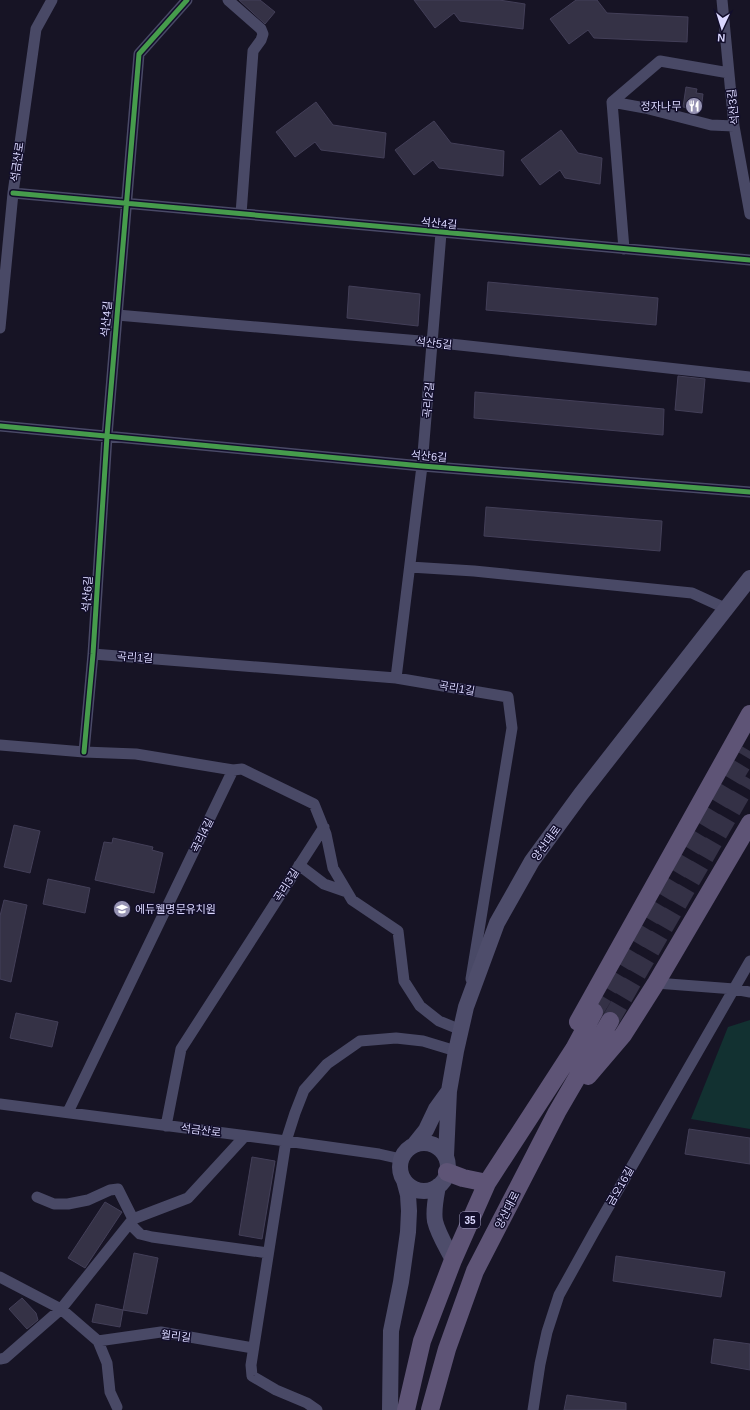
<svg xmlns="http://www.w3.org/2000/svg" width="750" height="1410" font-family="Helvetica,'Noto Sans KR',sans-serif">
	<rect width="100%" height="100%" fill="#171425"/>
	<!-- green -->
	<path fill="#123131" d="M750 1020V1129L691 1119 728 1027Z"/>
	<!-- building -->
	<path fill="#353246" stroke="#433f58" d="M239 0H260L275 12 265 24Z
		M414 0H499L525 4 523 29 460 21 454 13 435 28Z
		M576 0H597L607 13 688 17 687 42 594 38 588 30 569 44 550 19Z
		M686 87 697 89 696 93 703 94 701 110 683 107Z
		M316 102 333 125 386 133 384 158 321 150 315 142 295 157 276 132Z
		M434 121 451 143 504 151 503 176 439 168 433 160 414 175 395 150Z
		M561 130 578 153 602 158 600 184 565 178 560 170 540 185 521 160Z
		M488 282 658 298 656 325 486 310Z
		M349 286 420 294 418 326 347 318Z
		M678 376 705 379 702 413 675 410Z
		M475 392 664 409 663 435 474 418Z
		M486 507 662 521 660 551 484 536Z
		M14 825 40 831 30 873 4 867Z
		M113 838 153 847 152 850 163 853 154 893 95 880 104 842 112 843Z
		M48 879 90 888 85 913 43 904Z
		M4 900 27 905 11 982 0 979V916Z
		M16 1013 58 1022 52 1047 10 1038Z
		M689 1129 750 1138V1164L685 1154Z
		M252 1157 275 1161 262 1239 239 1235Z
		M105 1202 122 1212 85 1268 68 1258Z
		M134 1253 158 1258 147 1314 123 1310Z
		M616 1256 725 1272 721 1297 613 1281Z
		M22 1298 36 1313 38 1320 27 1329 9 1309Z
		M96 1304 123 1310 120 1327 92 1322Z
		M714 1339 750 1344V1370L711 1363Z
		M567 1395 626 1403V1410H564Z"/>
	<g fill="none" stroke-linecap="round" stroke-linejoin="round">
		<!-- primary-tunnel -->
		<path stroke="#343146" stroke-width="18" stroke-dasharray="18 9" stroke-linecap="butt" d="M594 1012 750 751
			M610 1021 750 779"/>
		<!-- street -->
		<path stroke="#494966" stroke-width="11" d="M228 0 261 29 263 34 261 40 253 51 241 214
			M722 0 734 126 750 214
			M612 102 624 249
			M612 102 660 61 729 73
			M612 102 645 108 711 125 734 126
			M13 193 750 260
			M117 315 432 342 750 377
			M0 328 13 193 36 29 52 0
			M0 426 422 466 750 492
			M410 567 474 571 692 593 727 609
			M93 654 396 678 508 697 512 728 471 979
			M396 678 422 466 441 233
			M0 745 84 752 136 754 233 770 242 769 314 804 326 834 333 868 352 900 398 931 404 981 420 1006 439 1021 461 1030
			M84 752 93 654 107 436 139 54 187 0
			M299 865 324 884 347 892
			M656 983 734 989 750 992
			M0 1104 286 1141 379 1154 401 1159
			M68 1112 233 770
			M166 1126 181 1049 324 827
			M37 1197 54 1204H68L88 1200 110 1190 118 1189 133 1219
			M130 1224 140 1234 152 1237 268 1253
			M0 1277 61 1309 98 1341 107 1363 110 1392 117 1407
			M98 1341 161 1332 253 1348
			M0 1359 5 1358 61 1309 133 1219 188 1198 245 1136
			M317 1410 307 1403 276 1390 252 1376 251 1365 286 1141 295 1113 304 1090 327 1064 360 1041 396 1038 423 1041 456 1051
			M533 1410 540 1364 547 1332 559 1295 594 1232 750 961"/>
		<!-- secondary -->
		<path stroke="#4e4d6b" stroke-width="16" d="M400 1167a24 24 0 1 1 48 0a24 24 0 1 1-48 0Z
			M414 1145 426 1130 436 1109 449 1091
			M446 1156 449 1091 456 1051 466 1007 497 923 532 861 581 794 750 578
			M438 1186C436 1197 433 1210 435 1221 438 1234 447 1248 453 1260
			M390 1410 391 1331 401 1282 408 1232 409 1211 408 1195 404 1180"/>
		<!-- primary -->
		<path stroke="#5e5476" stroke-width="18" d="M578 1022 750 714
			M588 1076 623 1035 656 983 750 823
			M447 1172 463 1178 487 1183
			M406 1410 422 1341 453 1260 487 1183 574 1049 594 1012
			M430 1410 447 1349 475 1271 557 1112 610 1021"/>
		<!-- cycleway casing -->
		<g stroke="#120e2b" stroke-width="8">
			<path id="cycleway" d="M13 193 750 260
				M0 426 422 466 750 492
				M84 752 93 654 107 436 139 54 187 0"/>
		</g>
		<!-- cycleway -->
		<use href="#cycleway" stroke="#469c4c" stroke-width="5"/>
	</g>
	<!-- icons -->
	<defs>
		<g id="restaurant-disc" transform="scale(0.9)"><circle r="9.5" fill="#9693b3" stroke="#120e2b"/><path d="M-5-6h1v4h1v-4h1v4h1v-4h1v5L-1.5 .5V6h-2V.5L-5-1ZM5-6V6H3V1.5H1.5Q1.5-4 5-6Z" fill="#fff"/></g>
		<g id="school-disc" transform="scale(0.9)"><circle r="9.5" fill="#9693b3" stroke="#120e2b"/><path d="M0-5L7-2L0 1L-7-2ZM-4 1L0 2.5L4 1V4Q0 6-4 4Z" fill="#fff"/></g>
	</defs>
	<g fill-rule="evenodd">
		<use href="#restaurant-disc" x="694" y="106"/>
		<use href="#school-disc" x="122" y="909"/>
	</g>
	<g text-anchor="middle" stroke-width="3" stroke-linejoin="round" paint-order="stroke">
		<!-- shield labels -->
		<rect fill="#120e2b" stroke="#9f9bbf" stroke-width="1" x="460" y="1212" width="20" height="16" rx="3"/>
		<g font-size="10" font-weight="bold" fill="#dbd8ff">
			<text x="470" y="1224">35</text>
		</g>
		<!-- poi labels -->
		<g font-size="11" fill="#dbd8ff" stroke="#120e2b" text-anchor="end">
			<text x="681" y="110">정자나무</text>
			<text x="135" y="913" text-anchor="start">에듀웰명문유치원</text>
		</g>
		<!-- street labels -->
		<g font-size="11" fill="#dbd8ff" stroke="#120e2b">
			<text transform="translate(733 107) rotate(-96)" y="4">석산3길</text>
			<text transform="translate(17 162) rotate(-82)" y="4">석금산로</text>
			<text transform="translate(439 223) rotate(5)" y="4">석산4길</text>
			<text transform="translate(106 319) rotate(-85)" y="4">석산4길</text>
			<text transform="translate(434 343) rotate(6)" y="4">석산5길</text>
			<text transform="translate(428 400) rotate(-85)" y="4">곡리2길</text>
			<text transform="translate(429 456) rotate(5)" y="4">석산6길</text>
			<text transform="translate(87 594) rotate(-86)" y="4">석산6길</text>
			<text transform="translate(135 657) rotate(4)" y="4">곡리1길</text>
			<text transform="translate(457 688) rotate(10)" y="4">곡리1길</text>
			<text transform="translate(202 835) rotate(-64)" y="4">곡리4길</text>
			<text transform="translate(546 843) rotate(-54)" y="4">양산대로</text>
			<text transform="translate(286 885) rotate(-57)" y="4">곡리3길</text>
			<text transform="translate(201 1130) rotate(7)" y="4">석금산로</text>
			<text transform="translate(620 1186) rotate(-60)" y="4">금오16길</text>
			<text transform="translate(507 1210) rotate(-63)" y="4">양산대로</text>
			<text transform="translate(176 1336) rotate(7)" y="4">월리길</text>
		</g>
	</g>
	<!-- north arrow -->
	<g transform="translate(722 28) rotate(184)" stroke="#120e2b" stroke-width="3" paint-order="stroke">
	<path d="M0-3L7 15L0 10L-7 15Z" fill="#dbd8ff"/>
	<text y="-6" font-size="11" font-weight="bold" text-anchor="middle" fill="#dbd8ff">N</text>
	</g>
</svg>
